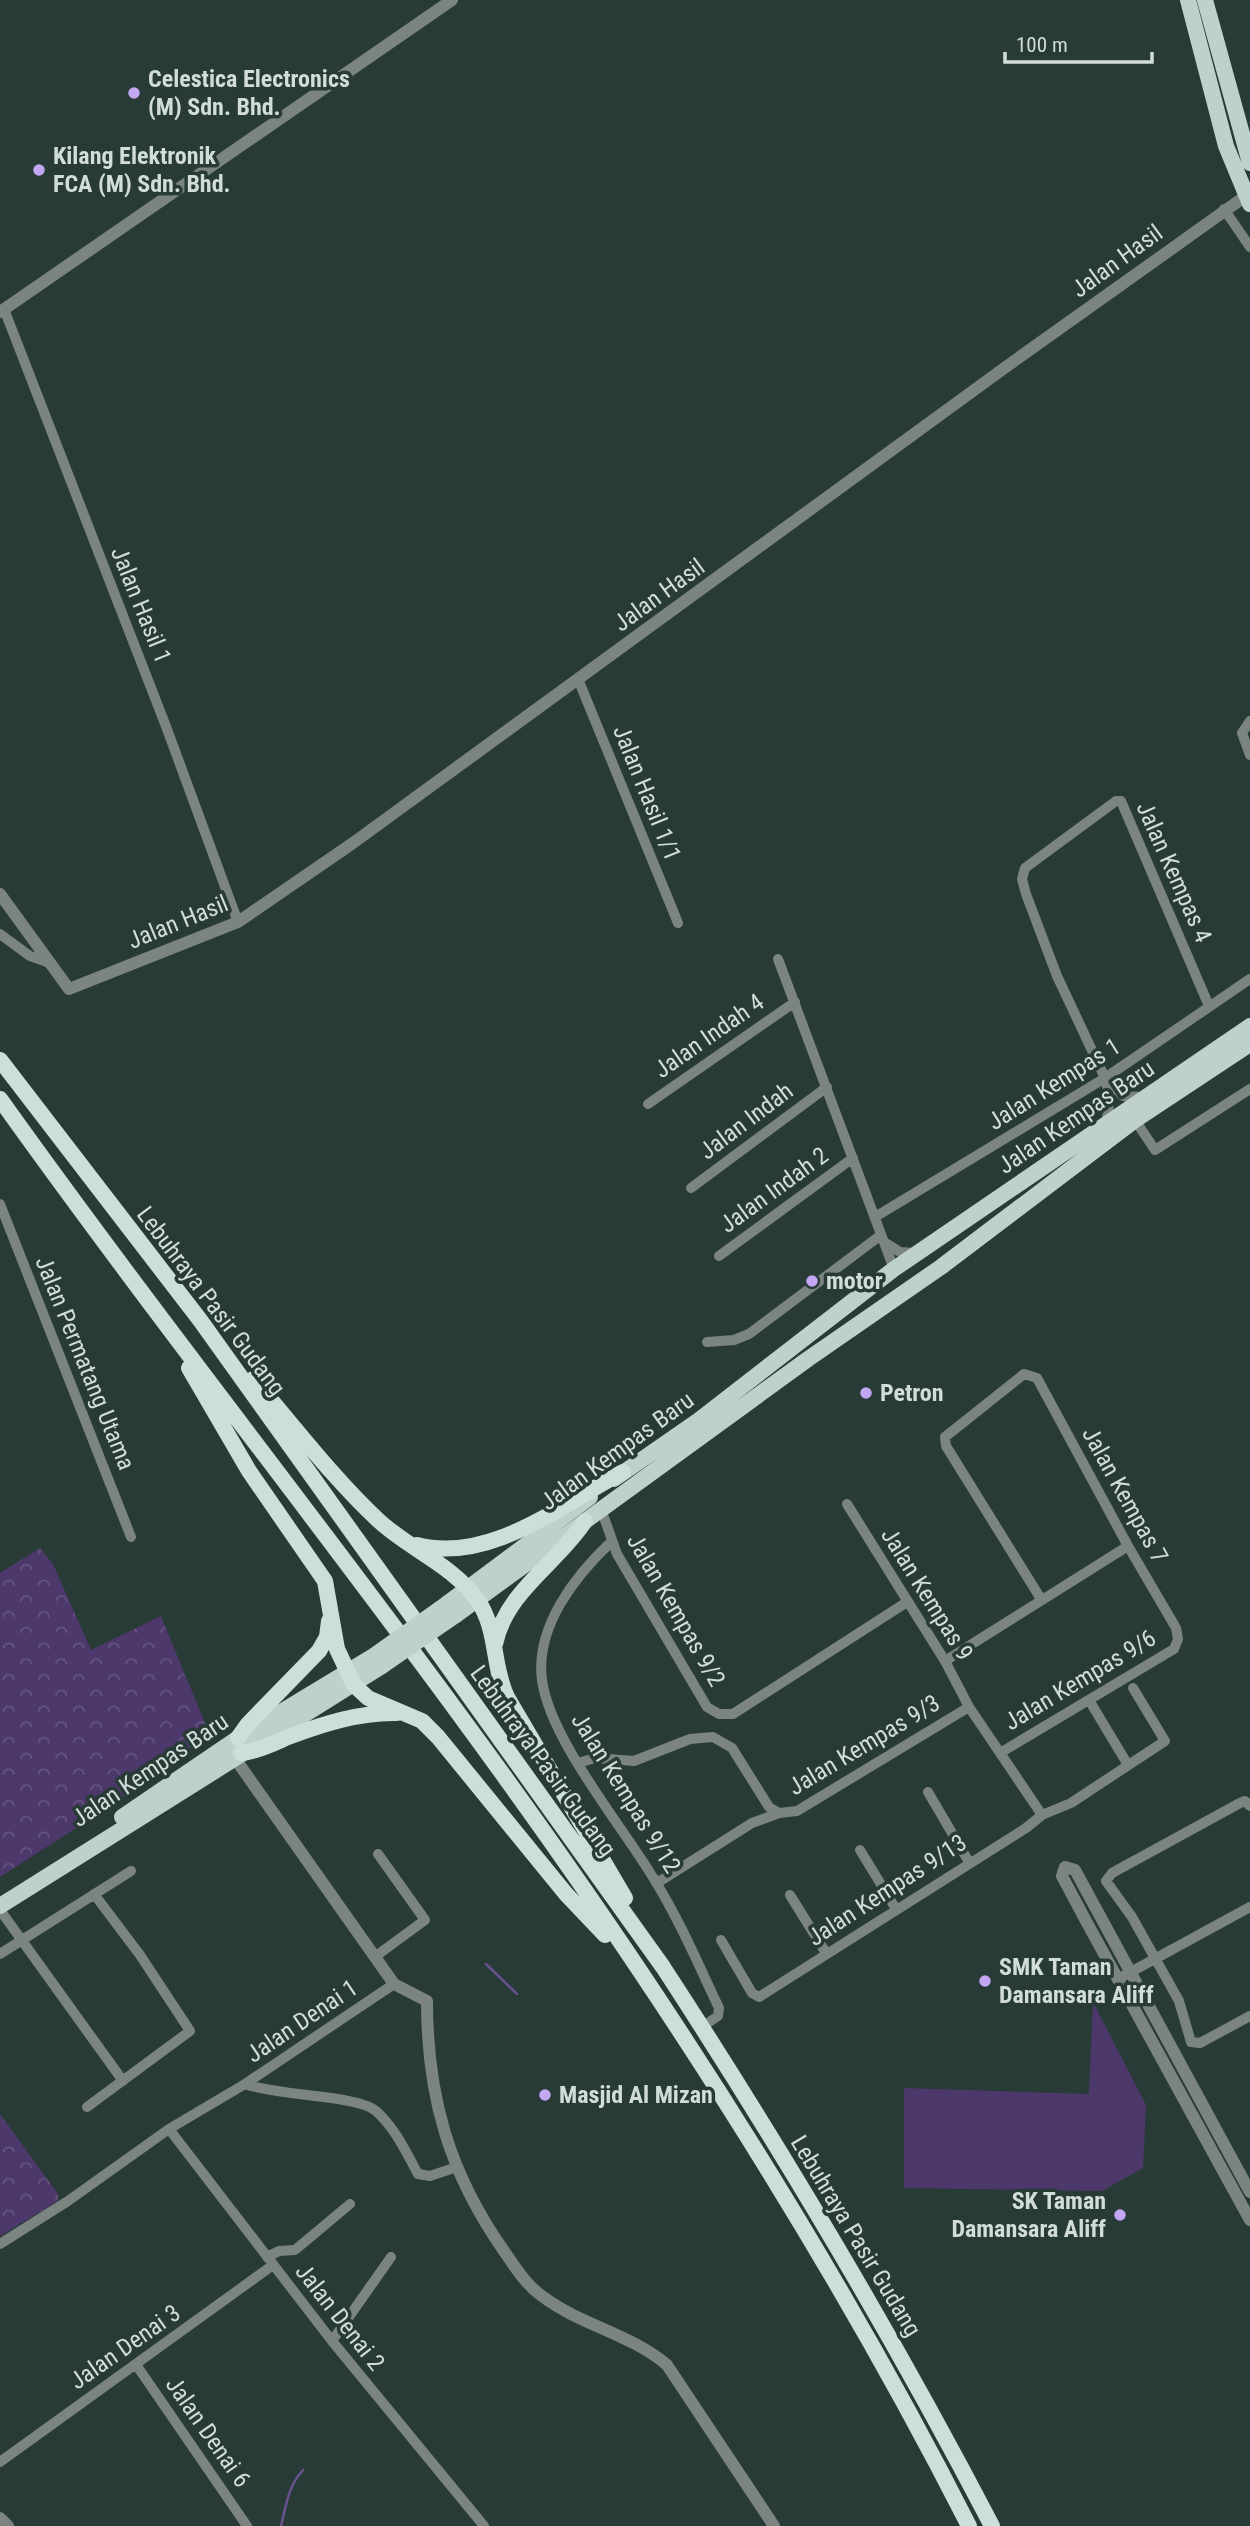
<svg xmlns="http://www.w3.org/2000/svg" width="1250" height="2526" font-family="'Roboto Condensed',sans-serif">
	<defs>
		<pattern id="forest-crowns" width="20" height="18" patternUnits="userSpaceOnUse" patternTransform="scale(1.75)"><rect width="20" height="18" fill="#4d386c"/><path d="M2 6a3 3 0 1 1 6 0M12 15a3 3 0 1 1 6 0" fill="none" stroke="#665480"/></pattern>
	</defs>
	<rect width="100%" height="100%" fill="#283b37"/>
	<!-- forest -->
	<path fill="url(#forest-crowns)" d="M40 1548 53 1564 91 1650 161 1616 209 1733 149 1781 0 1877V1573Z
		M0 2114 58 2194V2201L0 2236Z"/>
	<!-- pitch -->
	<path fill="#4d386c" d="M1093 2002 1146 2105 1143 2168 1102 2191 904 2188V2088L1089 2094Z"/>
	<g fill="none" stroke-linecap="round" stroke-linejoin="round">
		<!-- stream -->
		<path stroke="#68518c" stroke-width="2.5" d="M486 1964 517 1994
			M281 2526C286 2506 288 2486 303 2470"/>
		<!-- minor -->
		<path stroke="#7b8481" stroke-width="10" d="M1224 209 1250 247
			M4 309 167 729 238 922
			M578 679 678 923
			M1250 721 1242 733 1250 755
			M0 934 30 956 50 963
			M778 959 894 1269
			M1108 1081 1123 1096 1142 1097
			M648 1104 795 1002
			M1135 1120 1155 1150 1250 1089
			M1106 1123 1110 1099 1105 1078 1057 976 1026 894 1022 879 1025 868 1116 801H1121L1209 1006
			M691 1188 827 1087
			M0 1204 131 1537
			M875 1217 1105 1078 1250 979
			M884 1242 900 1252 915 1253
			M719 1256 853 1158
			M707 1342 734 1340 749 1334 881 1235
			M847 1504 945 1661 969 1707 1042 1815
			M601 1509 617 1554 707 1707 719 1714H733L907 1602
			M611 1542C575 1576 535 1627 542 1680 550 1741 625 1829 657 1884 681 1923 699 1966 719 2008L718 2016 702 2027
			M945 1661 1128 1546
			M1089 1700 1128 1765
			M1000 1753 1174 1649 1178 1639 1176 1628 1128 1546 1037 1378 1024 1374 945 1437 946 1446 1041 1599
			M578 1763 595 1758 634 1761 690 1739 713 1737 732 1748 769 1807 779 1813
			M928 1792 969 1862
			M1250 1806 1245 1801 1240 1803 1112 1873 1106 1881 1132 1917 1179 2001 1191 2042 1200 2043 1250 2016
			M860 1850 896 1909
			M657 1883 752 1823 779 1813 797 1811 969 1707
			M790 1895 826 1953
			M0 1910 123 2081
			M721 1940 752 1993 759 1997 1026 1828 1042 1815 1071 1803 1165 1741 1133 1688
			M0 1954 131 1871
			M376 1956 425 1920 378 1854
			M1118 1979 1250 1907
			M245 2084C277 2096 358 2095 376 2111 395 2128 406 2152 418 2174L430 2176 457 2167
			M87 2107 190 2031 140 1955 94 1894
			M169 2129 332 2341 484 2526
			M0 2244 68 2201 169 2129 245 2084 394 1984
			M267 2257 279 2251 295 2250 350 2204
			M332 2341 391 2257
			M137 2366 247 2526
			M0 2462 273 2265"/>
		<!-- tertiary -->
		<path stroke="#7b8481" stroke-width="12" d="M0 312 452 0
			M0 894 69 989 238 922 353 843 1003 369 1250 193
			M234 1757 394 1984 427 2001C427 2096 449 2173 504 2251 515 2267 526 2285 542 2296 580 2325 631 2334 667 2365L774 2526
			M1250 2192 1075 1870 1065 1867 1062 1876 1086 1921 1250 2220
			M0 2518 8 2526"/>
		<!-- primary -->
		<path stroke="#bed1cc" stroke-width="16" d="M1188 0 1226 146 1250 204
			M1205 0 1250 163
			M614 1479 699 1420 894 1269 1250 1026
			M448 1603 590 1497
			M456 1615 808 1359 941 1267 1135 1120 1250 1044
			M122 1817 238 1738 375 1655
			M0 1906 382 1666"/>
		<!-- trunk -->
		<path stroke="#cbe0da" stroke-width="16" d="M0 1060 200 1320 663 1967C781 2148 892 2334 992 2526
			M0 1099C210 1393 441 1673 642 1974 761 2152 872 2335 969 2526
			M189 1368 249 1471 325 1581 337 1649 354 1685 368 1698 422 1721 438 1737 566 1894 605 1935
			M253 1379C294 1426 332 1477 378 1520 410 1550 452 1564 478 1601 498 1630 492 1666 507 1697L625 1898
			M417 1545C490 1564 562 1504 623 1472
			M495 1644C506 1591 558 1563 585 1521
			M238 1738 248 1724 319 1651 327 1637 329 1621
			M241 1753C258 1751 272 1744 288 1737 323 1724 360 1712 397 1713"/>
		<!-- primary-bridge -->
		<path stroke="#bed1cc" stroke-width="16" d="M375 1655 448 1603
			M382 1666 456 1615"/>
	</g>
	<!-- markers -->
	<g fill="#c3a7f2" stroke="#283b37" stroke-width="2.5">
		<circle cx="134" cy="93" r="7"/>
		<circle cx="39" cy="170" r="7"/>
		<circle cx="812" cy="1281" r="7"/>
		<circle cx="866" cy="1393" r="7"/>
		<circle cx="985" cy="1981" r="7"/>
		<circle cx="545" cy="2095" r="7"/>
		<circle cx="1120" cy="2215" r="7"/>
	</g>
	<g text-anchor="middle" stroke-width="7" stroke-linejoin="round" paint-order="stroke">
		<!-- poi labels -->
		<g font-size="24" font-weight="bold" fill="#d2ddda" stroke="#283b37" text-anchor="start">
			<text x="148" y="87">Celestica Electronics<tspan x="148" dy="28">(M) Sdn. Bhd.</tspan></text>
			<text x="53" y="164">Kilang Elektronik<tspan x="53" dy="28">FCA (M) Sdn. Bhd.</tspan></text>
			<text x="826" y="1289">motor</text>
			<text x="880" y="1401">Petron</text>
			<text x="999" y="1975">SMK Taman<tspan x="999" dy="28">Damansara Aliff</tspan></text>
			<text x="559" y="2103">Masjid Al Mizan</text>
			<text x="1106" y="2209" text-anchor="end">SK Taman<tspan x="1106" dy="28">Damansara Aliff</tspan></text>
		</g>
		<!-- street labels -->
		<g font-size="24" fill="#d2ddda" stroke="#283b37">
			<text transform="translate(1117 261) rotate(-36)" y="8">Jalan Hasil</text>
			<text transform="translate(659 595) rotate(-36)" y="8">Jalan Hasil</text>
			<text transform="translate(141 605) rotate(68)" y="8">Jalan Hasil 1</text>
			<text transform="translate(647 793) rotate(68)" y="8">Jalan Hasil 1/1</text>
			<text transform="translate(1174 872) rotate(66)" y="8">Jalan Kempas 4</text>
			<text transform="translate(178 922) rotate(-22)" y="8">Jalan Hasil</text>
			<text transform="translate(709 1036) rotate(-35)" y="8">Jalan Indah 4</text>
			<text transform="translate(1054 1084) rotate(-32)" y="8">Jalan Kempas 1</text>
			<text transform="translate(1076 1117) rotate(-34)" y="8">Jalan Kempas Baru</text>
			<text transform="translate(746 1121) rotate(-37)" y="8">Jalan Indah</text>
			<text transform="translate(774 1190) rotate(-36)" y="8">Jalan Indah 2</text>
			<text transform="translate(211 1301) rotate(53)" y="8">Lebuhraya Pasir Gudang</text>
			<text transform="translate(85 1363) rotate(68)" y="8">Jalan Permatang Utama</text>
			<text transform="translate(617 1451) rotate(-36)" y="8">Jalan Kempas Baru</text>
			<text transform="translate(1125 1495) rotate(61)" y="8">Jalan Kempas 7</text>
			<text transform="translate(927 1594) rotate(58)" y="8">Jalan Kempas 9</text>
			<text transform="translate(676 1610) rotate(60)" y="8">Jalan Kempas 9/2</text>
			<text transform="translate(1080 1680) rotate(-31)" y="8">Jalan Kempas 9/6</text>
			<text transform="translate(864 1745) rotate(-31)" y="8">Jalan Kempas 9/3</text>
			<text transform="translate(543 1761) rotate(54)" y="8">Lebuhraya Pasir Gudang</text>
			<text transform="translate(150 1770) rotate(-34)" y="8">Jalan Kempas Baru</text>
			<text transform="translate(626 1793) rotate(58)" y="8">Jalan Kempas 9/12</text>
			<text transform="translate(887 1890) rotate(-33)" y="8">Jalan Kempas 9/13</text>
			<text transform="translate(302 2021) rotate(-34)" y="8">Jalan Denai 1</text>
			<text transform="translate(856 2236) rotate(59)" y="8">Lebuhraya Pasir Gudang</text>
			<text transform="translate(340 2317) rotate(52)" y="8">Jalan Denai 2</text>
			<text transform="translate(125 2347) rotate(-35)" y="8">Jalan Denai 3</text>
			<text transform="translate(208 2432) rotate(55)" y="8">Jalan Denai 6</text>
		</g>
	</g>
	<!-- scale -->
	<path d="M1005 52v10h147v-10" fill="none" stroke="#d2ddda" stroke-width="3.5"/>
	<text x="1016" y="52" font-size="21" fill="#d2ddda" stroke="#283b37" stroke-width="5" paint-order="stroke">100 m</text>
</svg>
